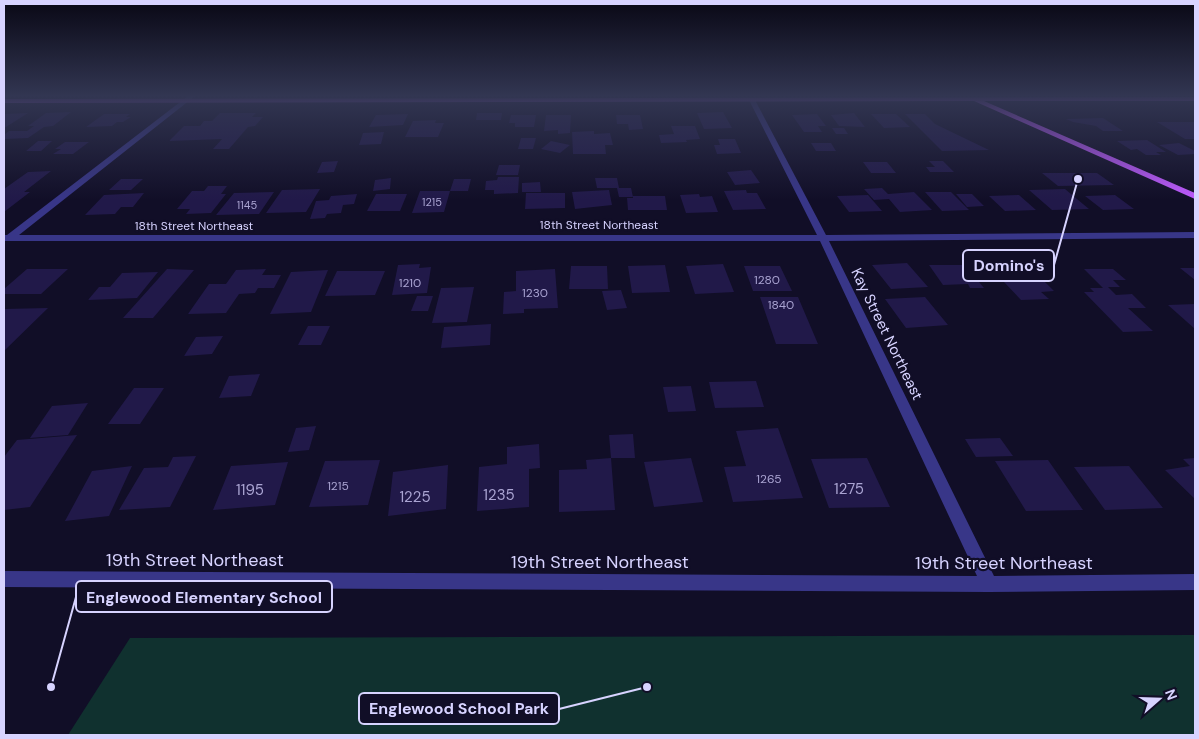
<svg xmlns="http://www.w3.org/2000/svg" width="1199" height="739" font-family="'DM Sans',sans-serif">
	<rect width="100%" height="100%" fill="#110e27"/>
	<!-- green -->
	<path fill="#10312f" d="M1195 635V735H68L130 638Z"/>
	<!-- building -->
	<path fill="#211949" d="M71 112 53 126 44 127 28 138 4 139V135L9 131H27L34 126H28L46 113Z
		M723 112 732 128 704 129 697 113Z
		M28 113 6 127H4V114Z
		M220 113H256L252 117H263L255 126 248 127 229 149H213L222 139 169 141 184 126H200L204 121H212Z
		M477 113H502L501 120H476Z
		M854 113 865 127 839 126 831 115Z
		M104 114H130L126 117H131L123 122H117L112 126 86 127Z
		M408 114 403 125 369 127 376 115Z
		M817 114 826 126H818L822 132H804L792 115Z
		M871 114H896L910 127 884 128Z
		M905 114H925L935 124 989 150 942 151Z
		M511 115H536L534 127H515V123H509Z
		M546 115H571L570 133 558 134V130L544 131Z
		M616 115H640L643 129 629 130 628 124H617Z
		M1103 118 1123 131H1103L1096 126 1073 122 1066 119Z
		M436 120 435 123H444L438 137H405L413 121Z
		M1157 122H1195V139H1185Z
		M671 126H695L700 139 686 140 687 142 661 143 659 135 674 134Z
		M832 128H844L848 134H836Z
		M594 131V134L610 133 613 145H605L606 154H573L572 132Z
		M384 132 381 144 359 145 363 133Z
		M521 138H536L533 149H518Z
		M718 139H735L741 153 717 154 714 145H720Z
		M1147 140 1166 152H1156L1161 155H1146L1137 149 1131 150 1117 141Z
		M38 141H52L41 151H26Z
		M551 141 570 145 560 153 541 149Z
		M65 142H89L73 154H53L61 149H55Z
		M811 143H831L836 151H816Z
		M1179 143 1195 151V154L1178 155 1159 145Z
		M338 161 334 172 317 173 322 162Z
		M929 161H943L954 172H930L926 167H935Z
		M863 162H887L896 173H871Z
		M499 165H520L518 175H496Z
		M751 170 760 183 735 185 727 172Z
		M51 171 24 192H30L4 212V189L28 172Z
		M1042 173H1097L1114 185 1058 186Z
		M498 177H519L518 193 494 194V190H485L486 181 497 180Z
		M391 178 390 189 373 191 375 180Z
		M595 178H617L619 188H631L633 197H619L617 188H597Z
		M121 179H143L131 190H109Z
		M454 179H471L468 191H450Z
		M540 182 541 192H522V183Z
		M208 186H227L221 194H226L211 213 186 214 190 209H177L192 191H204Z
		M882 188 888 194 914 192 932 210 900 212 889 199 874 200 864 189Z
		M320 189 306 212 266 213 282 190Z
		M1065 189 1089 209 1052 210 1029 190Z
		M609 190 612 205 575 209 572 192Z
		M746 190 747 193H757L766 209 733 210 724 191Z
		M420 191H450L444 212 412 213Z
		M274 192 259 214 216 215 234 193Z
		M925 192H951L969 210 942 211Z
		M144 193 133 207H121L115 214 85 215 104 195Z
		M526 193H565V208L525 209Z
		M357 194 354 204 343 205 341 213 327 214 325 218 310 219 316 201 329 200 331 196Z
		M376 194H407L400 211H367Z
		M699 194 700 197 712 196 718 212 686 213 680 195Z
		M956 194H972L984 206 967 207Z
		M868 195 882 211 849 212 837 196Z
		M1019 195 1036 210 1005 211 989 196Z
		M1115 195 1134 209 1103 210 1085 196Z
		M633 196H665L667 210H628L627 198H633Z
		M907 263 928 287 891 289 872 265Z
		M420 264 419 268 431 267 427 293 392 295 398 265Z
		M723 264 734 292 695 294 686 266Z
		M665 265 670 292 632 293 628 266Z
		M929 265H965L984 288H970L968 284 943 285Z
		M571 266H607L608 289H569Z
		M744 266H780L792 291H753Z
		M1180 268H1195V280Z
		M27 269H68L41 294H4V289Z
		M167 269 194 270 153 318H123Z
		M266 269 262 275H281L274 288H258L255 293 239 294 226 313 188 314 209 284H226L236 270Z
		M555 269 558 308 524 309V313L503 314 504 292 516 291V271Z
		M1084 269H1113L1126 280H1113L1120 287H1108L1116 295 1132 294 1146 308H1128L1153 331 1123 332 1084 292H1094L1090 288H1103Z
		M328 270 311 312 270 314 291 272Z
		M337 271H385L375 295 325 296Z
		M158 272 137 298 88 300 99 287H110L122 273Z
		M1043 280 1054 291 1041 292 1049 299 1021 300 1004 282Z
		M474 287 467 322 432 323 441 288Z
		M621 290 627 308 607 310 602 291Z
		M417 296H433L428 311H411Z
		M760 297H798L818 344H776Z
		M925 297 948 325 906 328 885 299Z
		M1195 304V329L1168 305Z
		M48 308 4 351V309Z
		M491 324 490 345 441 348 444 327Z
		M308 326H330L321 345H298Z
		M223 336 212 354 184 356 196 337Z
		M260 374 251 396 219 398 229 376Z
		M756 381 764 407 715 408 709 382Z
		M691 386 696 411 668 412 663 387Z
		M134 388H164L140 424H108Z
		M88 403 68 435 30 438 52 406Z
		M316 426 309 450 288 452 296 428Z
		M778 428 803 498 733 502 724 467 746 466 736 431Z
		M633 434 635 458H611L609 435Z
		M77 435 30 507 4 510V457L17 440Z
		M1000 438 1013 456 976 457 965 439Z
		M539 444 540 468 529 469V507L477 511 479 467 507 464V447Z
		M196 456 170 507 119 510 144 468 168 467 173 457Z
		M611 458 615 510 559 512V470L587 469 586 460Z
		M691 458 703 502 654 507 644 462Z
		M867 458 890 507 829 508 811 459Z
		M1195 458V499L1165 470 1190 466 1183 459Z
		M380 460 368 505 309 507 325 461Z
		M1048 460 1083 510 1026 511 995 461Z
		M288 462 275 505 213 510 231 466Z
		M448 465 446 509 388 516 393 472Z
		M132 466 109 516 65 521 92 471Z
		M1129 466 1163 508 1105 510 1074 467Z"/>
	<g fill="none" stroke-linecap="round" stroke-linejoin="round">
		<!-- minor -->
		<path fill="#383688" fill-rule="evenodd" d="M188 96H195L19 235H817L749 100 752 98 755 100 826 235 1195 232V238L829 241 994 576 1195 574V590L989 592 4 587V571L977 576 820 241H4V235H7Z"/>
		<!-- major -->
		<path fill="#bf5aff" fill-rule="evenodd" d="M1195 97V101H984L1195 193V199L974 101 4 103V99Z"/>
	</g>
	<!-- sky -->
	<linearGradient id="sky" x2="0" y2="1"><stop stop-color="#090815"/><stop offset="0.48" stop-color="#323652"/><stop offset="1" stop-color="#323652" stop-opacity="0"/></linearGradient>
	<rect width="1199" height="200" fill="url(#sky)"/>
	<g text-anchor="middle" stroke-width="4.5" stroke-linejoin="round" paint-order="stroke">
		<!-- far-number labels -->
		<g font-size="11" fill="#aaa4d2">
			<text x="432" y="206">1215</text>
			<text x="247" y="209">1145</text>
		</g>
		<!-- far-street labels -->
		<g font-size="12" fill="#d7d3ff" stroke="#110e27">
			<text x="599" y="229">18th Street Northeast</text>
			<text x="194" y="230">18th Street Northeast</text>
		</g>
		<!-- number labels -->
		<g font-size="12" fill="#aaa4d2">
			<text x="767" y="284">1280</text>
			<text x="410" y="287">1210</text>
			<text x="535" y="297">1230</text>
			<text x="781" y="309">1840</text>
			<text x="769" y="483">1265</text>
			<text x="338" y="490">1215</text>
		</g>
		<!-- street labels -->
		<g font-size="15" fill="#d7d3ff" stroke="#110e27">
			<text transform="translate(887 334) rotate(64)" y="5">Kay Street Northeast</text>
		</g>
		<!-- near-number labels -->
		<g font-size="15" fill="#aaa4d2">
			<text x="849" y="494">1275</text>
			<text x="250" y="495">1195</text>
			<text x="499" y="500">1235</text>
			<text x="415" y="502">1225</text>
		</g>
		<!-- near-street labels -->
		<g font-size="18" fill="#d7d3ff" stroke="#110e27">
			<text x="195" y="566">19th Street Northeast</text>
			<text x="600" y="568">19th Street Northeast</text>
			<text x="1004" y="569">19th Street Northeast</text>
		</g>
	</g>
	<!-- callouts -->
	<path fill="none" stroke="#d7d3ff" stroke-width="2" d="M1078 179L1054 265M51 687L76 597M647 687L559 709"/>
	<g fill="#d7d3ff" stroke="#110e27" stroke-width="2">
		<circle cx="1078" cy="179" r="5"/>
		<circle cx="51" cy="687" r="5"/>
		<circle cx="647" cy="687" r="5"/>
	</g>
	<g fill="#110e27" stroke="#d7d3ff" stroke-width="2">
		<rect x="963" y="250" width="91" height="31" rx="5"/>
		<rect x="76" y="581" width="256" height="31" rx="5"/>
		<rect x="359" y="693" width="200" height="31" rx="5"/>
	</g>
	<g font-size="16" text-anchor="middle" font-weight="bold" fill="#d7d3ff">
		<text x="1009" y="271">Domino's</text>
		<text x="204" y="603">Englewood Elementary School</text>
		<text x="459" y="714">Englewood School Park</text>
	</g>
	<!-- border -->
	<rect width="1199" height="739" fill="none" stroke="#d7d3ff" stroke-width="10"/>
	<!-- north arrow -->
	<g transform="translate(1159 699) rotate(70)" stroke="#110e27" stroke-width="4" paint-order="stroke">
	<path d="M0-4L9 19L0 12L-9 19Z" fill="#d7d3ff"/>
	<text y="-8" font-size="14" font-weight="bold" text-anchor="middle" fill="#d7d3ff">N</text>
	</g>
</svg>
